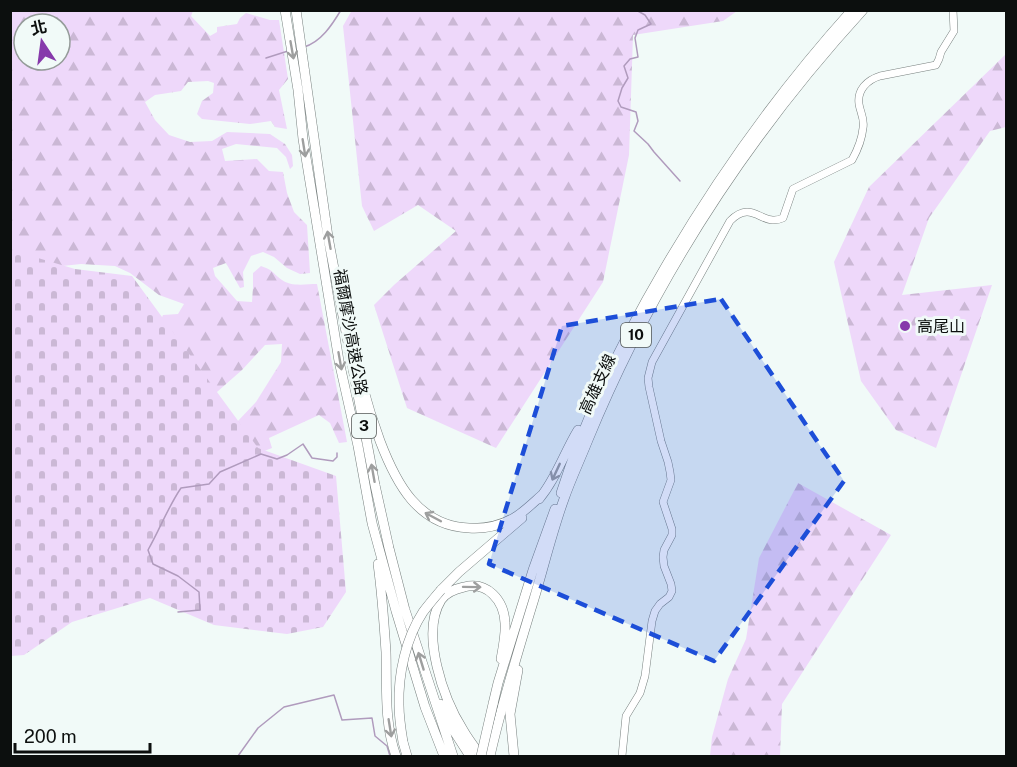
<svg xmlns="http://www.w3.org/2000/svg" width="1017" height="767" font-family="'Public Sans','Noto Sans TC',sans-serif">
	<defs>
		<pattern id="forest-firs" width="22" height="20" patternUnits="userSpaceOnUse" patternTransform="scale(1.5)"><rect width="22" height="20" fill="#eed8fa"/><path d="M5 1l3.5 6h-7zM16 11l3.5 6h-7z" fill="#cbb8d5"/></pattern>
		<pattern id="cemetery-stones" width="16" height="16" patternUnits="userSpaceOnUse" patternTransform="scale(1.5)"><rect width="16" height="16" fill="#eed8fa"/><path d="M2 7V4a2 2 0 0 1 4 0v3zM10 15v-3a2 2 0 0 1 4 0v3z" fill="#cbb8d5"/></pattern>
	</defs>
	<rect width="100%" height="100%" fill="#f1faf8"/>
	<!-- forest -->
	<path fill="url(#forest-firs)" fill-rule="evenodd" d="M352 10 737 11 723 21 633 35 629 155 603 282 496 448 407 408 374 305 394 285 456 231 418 205 374 231 362 206 343 26Z
		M10 11H193L191 16 210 36 217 32V27L237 24 240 18 246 13 270 20H279L288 79 279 90 287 129 275 127 271 121 250 124 202 119 197 114 202 101 213 93 214 83 208 81 188 82 181 91 155 95 145 102 155 120 169 135 190 142 212 141 227 132 270 134 285 144 292 155 293 166 290 169 286 157 277 148 236 144 222 149 225 161 257 159 269 171 283 172 287 193 294 212 307 225 310 273 300 274 287 268 274 257 263 252 251 256 243 272 244 287 240 288 226 263 213 268 215 276 237 301 252 302 253 287V273L261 266C275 271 272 273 282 280 291 287 306 284 317 284L347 442 339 443 330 423 319 415 269 438 272 448 229 465 217 443 256 402 281 362 282 344 265 345 242 370 209 399 158 327 163 315 178 314 184 304 159 295 130 273 115 266 81 264 53 267 11 282ZM24 24H60V60H24Z
		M1006 54V127L990 131 929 218 902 295 992 285 936 448 896 430 861 381 834 262 869 187Z
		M798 483 891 535 782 704 780 756H710L712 737 728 679 746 639 759 558Z"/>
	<!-- cemetery -->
	<path fill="url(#cemetery-stones)" d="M11 250 75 269 132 276 258 448 336 476 346 592 323 627 287 634 214 625 150 598 72 622 24 655 11 656Z"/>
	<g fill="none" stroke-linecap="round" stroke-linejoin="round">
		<!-- stream -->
		<path stroke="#b09bbd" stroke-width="1.5" d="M636 10 645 15 651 24 638 30 635 38 638 57 630 59 624 66 628 78 622 88 618 101 621 107 636 112 638 121 634 131 648 144 654 152 680 181
			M304 47C321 42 332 25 341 10
			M266 58 288 51
			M178 612 200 610 199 592 178 576 153 564 148 550C160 529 168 507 181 488L209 484 220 472 261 454 277 459 287 455 303 444 312 458 333 461 337 457V453
			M238 756 258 728 284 707 334 695 342 720 372 718 375 736 387 746 390 756"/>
		<!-- tertiary casing -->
		<g stroke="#78807f" stroke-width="8">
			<path id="tertiary" d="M622 756 626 716 640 693 645 676 652 621 655 611 660 604 669 597 672 591 671 584 664 566 663 557 664 550 672 535V529L663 502 671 480 670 472 668 462 661 441 649 387 648 378 652 362 730 221C753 198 762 228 783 218L793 189 852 160C857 151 862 138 863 128 865 119 860 112 859 104 857 90 867 80 880 76L936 65 939 59 941 52 954 31 953 10"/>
		</g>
		<!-- motorway casing -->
		<g stroke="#78807f" stroke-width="10">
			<path id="motorway" d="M285 10 298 90 303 139 339 361 358 446 372 523 396 611 425 707 444 756
				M296 10 328 237 375 485 389 548 405 610 453 756
				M362 384C367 403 373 422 380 441 396 483 418 526 469 528 486 529 503 525 517 516 526 510 534 502 542 495
				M561 493C586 415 622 341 663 271 717 178 780 90 852 10
				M539 499C556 479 564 453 578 430
				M378 564C382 593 384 622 386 652 387 687 384 723 396 756
				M441 590 459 572 522 518
				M440 704 452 728 470 756
				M493 704 498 683 533 570 555 509
				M403 742 407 756
				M481 756C475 748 468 739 463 730 444 700 420 634 441 600 446 592 455 589 464 587 487 581 504 600 505 623 506 634 503 648 501 659
				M490 756C502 703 518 651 534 599 544 566 552 532 564 499 571 479 580 460 588 440 653 282 747 137 863 10
				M514 756 510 714 518 670"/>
		</g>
		<!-- tertiary -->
		<use href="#tertiary" stroke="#fff" stroke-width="7"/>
		<!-- motorway -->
		<use href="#motorway" stroke="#fff" stroke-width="9"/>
		<!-- motorway-bridge casing -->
		<g stroke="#78807f" stroke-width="10" stroke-linecap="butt">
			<path id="motorway-bridge" d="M403 742C401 730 399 717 399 705 398 674 406 638 423 612 429 604 435 597 441 590
				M481 756 493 704"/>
		</g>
		<!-- motorway-bridge -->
		<use href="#motorway-bridge" stroke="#fff" stroke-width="9"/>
	</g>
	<!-- one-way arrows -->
	<defs><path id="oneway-shaft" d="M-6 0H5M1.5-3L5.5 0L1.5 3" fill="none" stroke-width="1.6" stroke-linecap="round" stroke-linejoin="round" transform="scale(1.5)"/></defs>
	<g stroke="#9e9f9f">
		<use href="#oneway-shaft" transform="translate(292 50) rotate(80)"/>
		<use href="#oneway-shaft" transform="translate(304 148) rotate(81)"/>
		<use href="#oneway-shaft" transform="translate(329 240) rotate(-100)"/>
		<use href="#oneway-shaft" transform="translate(340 361) rotate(80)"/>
		<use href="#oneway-shaft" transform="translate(556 472) rotate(115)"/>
		<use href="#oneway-shaft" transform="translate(373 473) rotate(-100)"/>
		<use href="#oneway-shaft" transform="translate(433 517) rotate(-152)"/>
		<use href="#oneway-shaft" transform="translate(472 587) rotate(1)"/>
		<use href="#oneway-shaft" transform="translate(421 661) rotate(-107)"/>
		<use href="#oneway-shaft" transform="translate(390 728) rotate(81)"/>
	</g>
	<!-- marked area -->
	<path fill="#1d4ed8" fill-opacity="0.2" stroke="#1d4ed8" stroke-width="4.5" stroke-dasharray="12 8" stroke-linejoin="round" d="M721 299 844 481 714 661 489 564 562 326Z"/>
	<!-- markers -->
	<circle fill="#863aab" stroke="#f1faf8" stroke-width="2" cx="905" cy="326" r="6"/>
	<g text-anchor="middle" stroke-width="6" stroke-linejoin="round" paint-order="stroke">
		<!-- shield labels -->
		<g fill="#f1faf8" stroke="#515654" stroke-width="1.5">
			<rect x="621" y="323" width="30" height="24" rx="4.5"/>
			<rect x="352" y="414" width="24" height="24" rx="4.5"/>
		</g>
		<g font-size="15" font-weight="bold" fill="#0c0f0e">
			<text x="636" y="340">10</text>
			<text x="364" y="431">3</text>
		</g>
		<!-- poi labels -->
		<g font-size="16" fill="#0c0f0e" stroke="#f1faf8" text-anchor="start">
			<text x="917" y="332">高尾山</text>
		</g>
		<!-- street labels -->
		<g font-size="16" fill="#0c0f0e" stroke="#f1faf8">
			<text transform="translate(351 332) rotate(80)" y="6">福爾摩沙高速公路</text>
			<text transform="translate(597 384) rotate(-65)" y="6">高雄支線</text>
		</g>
	</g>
	<!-- border -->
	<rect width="1017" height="767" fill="none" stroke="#0c0f0e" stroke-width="24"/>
	<!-- north arrow -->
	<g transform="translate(42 42) rotate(347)"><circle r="28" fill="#f1faf8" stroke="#959c9a" stroke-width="1.5"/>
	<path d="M0-4.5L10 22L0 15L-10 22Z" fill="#863aab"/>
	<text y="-9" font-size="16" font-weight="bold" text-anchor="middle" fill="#0c0f0e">北</text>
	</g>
	<!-- scale -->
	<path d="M15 743v9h135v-9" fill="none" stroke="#0c0f0e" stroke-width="3"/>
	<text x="24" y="743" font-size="18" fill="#0c0f0e" stroke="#f1faf8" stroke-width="4.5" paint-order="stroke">200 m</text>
</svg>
